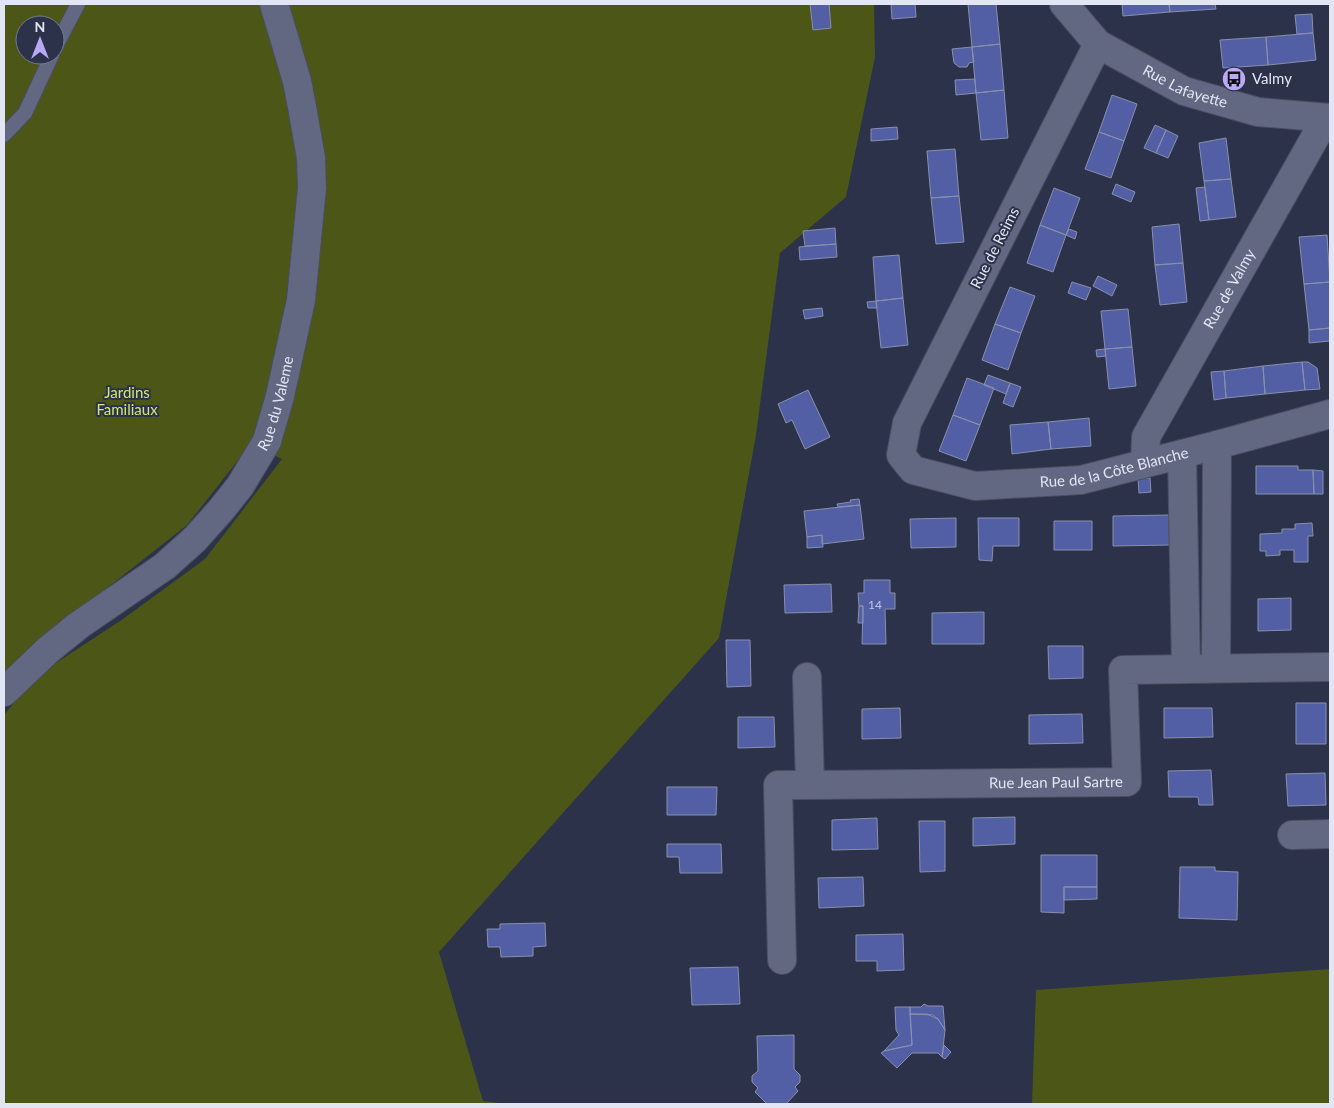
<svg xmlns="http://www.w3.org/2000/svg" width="1334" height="1108" font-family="Lato,sans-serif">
	<rect width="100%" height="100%" fill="#2c3249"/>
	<!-- green -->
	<path fill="#4c5617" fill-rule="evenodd" d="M4 4H874L875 57 846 197 780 253 756 435 719 638 439 952 483 1101 507 1104H4V715L36 676 123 619 205 559 282 459 251 444 187 525 102 592 4 677ZM25 25H55V55H25Z
		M1330 969V1104H1032L1036 990Z"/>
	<!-- building -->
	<path fill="#525fa5" stroke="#8890ab" d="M810 4H829L831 28 813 30Z
		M891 4H915L916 17 892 19Z
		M968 4H996L1000 44 972 47Z
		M1122 4H1169L1170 12 1123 16Z
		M1169 4H1215L1216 9 1170 12Z
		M1312 14 1313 33 1297 34 1295 15Z
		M1313 33 1316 60 1268 65 1266 37Z
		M1266 37 1268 65 1223 68 1220 40Z
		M1000 44 1004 90 976 93 972 47Z
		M972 47 974 62 969 63 967 67H959L954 63 952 49Z
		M975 79 976 93 956 95 955 80Z
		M1004 90 1008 138 981 140 976 93Z
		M1112 95 1137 104 1124 141 1099 132Z
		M1155 125 1166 130 1156 153 1144 148Z
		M897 127 898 139 871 141V129Z
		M1166 130 1178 136 1168 158 1156 153Z
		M1099 132 1124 141 1111 178 1085 169Z
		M1226 138 1231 179 1204 181 1199 143Z
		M955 149 959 196 931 198 927 151Z
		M1231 179 1236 217 1209 220 1204 181Z
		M1116 184 1135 192 1131 202 1112 194Z
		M1205 187 1209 220 1200 221 1196 188Z
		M1054 188 1080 198 1066 235 1040 225Z
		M959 196 964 242 936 244 931 198Z
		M1179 224 1183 263 1155 265 1152 227Z
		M1040 225 1066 235 1053 272 1027 263Z
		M835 228 836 244 805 246 803 231Z
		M1069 229 1077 232 1075 239 1066 235Z
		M1327 235 1330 282 1304 284 1299 237Z
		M836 244 837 257 800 260 799 247Z
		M899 255 903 298 876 301 873 257Z
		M1183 263 1187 302 1160 305 1155 265Z
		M1098 276 1117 285 1112 296 1093 286Z
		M1072 282 1091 288 1086 300 1068 293Z
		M1330 282V328L1309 330 1304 284Z
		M1010 287 1035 296 1021 333 995 324Z
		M903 298 908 345 881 348 876 301Z
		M876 301 877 308H868L867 302Z
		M822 308 823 316 805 319 803 310Z
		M1128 309 1132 347 1105 349 1101 311Z
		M995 324 1021 333 1008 370 982 360Z
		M1330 328V341L1309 343V330Z
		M1132 347 1136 386 1109 389 1105 349Z
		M1105 349 1106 356 1097 357 1096 350Z
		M1302 362 1305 390 1265 394 1263 366Z
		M1302 362H1308L1317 368 1320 389 1305 390Z
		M1263 366 1265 394 1226 398 1224 371Z
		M1224 371 1226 398 1214 400 1211 372Z
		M988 375 1010 383 1006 394 984 385Z
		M967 378 994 388 980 425 953 415Z
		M1010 383 1021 387 1013 407 1003 403Z
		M808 390 830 437 805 449 792 420 786 423 778 404Z
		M953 415 980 425 966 461 939 451Z
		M1089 418 1091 446 1051 449 1048 422Z
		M1048 422 1051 449 1012 454 1010 425Z
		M1256 466H1298V470H1313L1314 494H1256Z
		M1313 470 1323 471V494H1314Z
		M1138 478H1150L1151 492 1139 493Z
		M859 499 860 505 838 507 837 504 851 502 850 500Z
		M860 505 864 539 822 544V535L807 537 804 511Z
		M1169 515 1170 545 1113 546V516Z
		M956 518V547L911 548 910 519Z
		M978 518H1019V546H993L992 561 979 560Z
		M1054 521H1092V550H1054Z
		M1312 523 1313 536H1308V562H1294V550H1280V555L1266 556V551H1260V534L1282 533V529H1295V524Z
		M822 535 823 547 807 548V537Z
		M864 580H890V593H895V609H885L886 644H862L863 606H859L858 593H864Z
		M831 584 832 612 785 613 784 585Z
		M1291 598V630L1258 631V599Z
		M859 606H863V623H858Z
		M984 612V644H932V613Z
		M726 640H750L751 686 727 687Z
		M1048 646H1083V678L1049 679Z
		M1296 703H1326V744H1296Z
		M900 708 901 738 862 739V709Z
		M1164 708H1212L1213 737 1164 738Z
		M1082 714 1083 743 1029 744V715Z
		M738 717H774L775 747 738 748Z
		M1211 770 1213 805H1199L1198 797H1169L1168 771Z
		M1325 773 1326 805 1288 806 1286 774Z
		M667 787H717L716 815H667Z
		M1015 817V844L973 846V818Z
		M877 818 878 849 832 850V820Z
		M919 821H945V871L920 872Z
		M667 844H721L722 873H680L679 857H667Z
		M1041 855H1097V887H1064V913L1041 912Z
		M1180 867H1215V871L1238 872 1237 920 1179 918Z
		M863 877 864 906 819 908 818 878Z
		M1064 887H1097V899L1064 900Z
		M545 923 546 946 533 947V956L501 957 500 947H488L487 929H500V924Z
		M903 934 904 970 877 971V961H856V935Z
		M738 967 740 1004 692 1005 690 968Z
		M924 1004 928 1006H943L945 1030 938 1019 933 1015 910 1014V1007H921Z
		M895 1007H910L912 1045 884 1051 899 1035 896 1030Z
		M910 1014H927L938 1019 945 1030 942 1057 938 1053H912L897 1068 881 1053 884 1051 912 1045Z
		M794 1035V1069L800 1075V1082L795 1087 798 1091 786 1104H767L755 1092 758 1088 752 1082V1076L758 1071 757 1036Z
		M944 1045 951 1052 945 1059 942 1057Z"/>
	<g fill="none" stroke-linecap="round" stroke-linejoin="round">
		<!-- service casing -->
		<g stroke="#4a4e61" stroke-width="16">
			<path id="service" d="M55 48 78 4
				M4 135 25 113 52 55"/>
		</g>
		<!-- minor casing -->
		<g stroke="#4a4e61" stroke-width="30">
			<g id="minor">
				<path id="s1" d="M1064 4 1098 44 1184 91 1258 112 1330 118"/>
				<path id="s2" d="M1098 44 907 423 901 455 913 470 975 486 1081 480 1217 445 1330 414"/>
				<path d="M1182 454 1186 668"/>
				<path id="s3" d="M1145 463 1146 437 1326 118"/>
				<path d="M1216 668 1217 445"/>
				<path id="s4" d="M807 677 810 785 1127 782 1123 670 1330 667"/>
				<path id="s5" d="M4 692 48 650 79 625 165 566 195 539 221 510 240 486 267 441 280 396 301 300 312 188 311 158 302 107 297 81 274 4"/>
				<path d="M1292 835 1330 834"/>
				<path d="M782 960 778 785H810"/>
			</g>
		</g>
		<!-- service -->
		<use href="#service" stroke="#626882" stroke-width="14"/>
		<!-- minor -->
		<use href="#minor" stroke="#626882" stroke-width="28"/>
	</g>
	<!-- icons -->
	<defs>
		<g id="bus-disc" transform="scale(1.25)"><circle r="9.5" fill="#baaaf6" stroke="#2c3249"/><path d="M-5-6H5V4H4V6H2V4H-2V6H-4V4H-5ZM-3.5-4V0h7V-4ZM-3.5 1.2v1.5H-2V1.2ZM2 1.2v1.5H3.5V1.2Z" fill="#111"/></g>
	</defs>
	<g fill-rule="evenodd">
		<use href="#bus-disc" x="1234" y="79"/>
	</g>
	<g text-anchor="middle" stroke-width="4" stroke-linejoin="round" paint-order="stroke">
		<!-- number labels -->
		<g font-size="12" fill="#bdc4e0">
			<text x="875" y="609">14</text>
		</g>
		<!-- poi labels -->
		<g font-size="15" fill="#e1e5f4" stroke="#2c3249" text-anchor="start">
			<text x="1252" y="84">Valmy</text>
		</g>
		<!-- street labels -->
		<g font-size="15" fill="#e1e5f4" stroke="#2c3249">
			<text dy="5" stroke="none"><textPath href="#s1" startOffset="150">Rue Lafayette</textPath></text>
			<text transform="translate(995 248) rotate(-63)" y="5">Rue de Reims</text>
			<text dy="5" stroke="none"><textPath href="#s3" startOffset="196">Rue de Valmy</textPath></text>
			<text dy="5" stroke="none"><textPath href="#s5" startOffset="406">Rue du Valeme</textPath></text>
			<text dy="5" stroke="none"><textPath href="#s2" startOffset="681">Rue de la Côte Blanche</textPath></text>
			<text dy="5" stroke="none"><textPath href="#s4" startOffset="354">Rue Jean Paul Sartre</textPath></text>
		</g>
		<!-- park labels -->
		<g font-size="15" fill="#d1e675" stroke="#2c3249">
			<text x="127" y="398">Jardins<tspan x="127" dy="17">Familiaux</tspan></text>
		</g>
	</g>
	<!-- border -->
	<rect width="1334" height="1108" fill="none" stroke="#e1e5f4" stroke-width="10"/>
	<!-- north arrow -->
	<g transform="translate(40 40)"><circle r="24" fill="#2c3249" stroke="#747a8d"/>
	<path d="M0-4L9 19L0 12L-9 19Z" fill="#baaaf6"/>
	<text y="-8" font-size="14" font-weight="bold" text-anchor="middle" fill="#e1e5f4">N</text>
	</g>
</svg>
